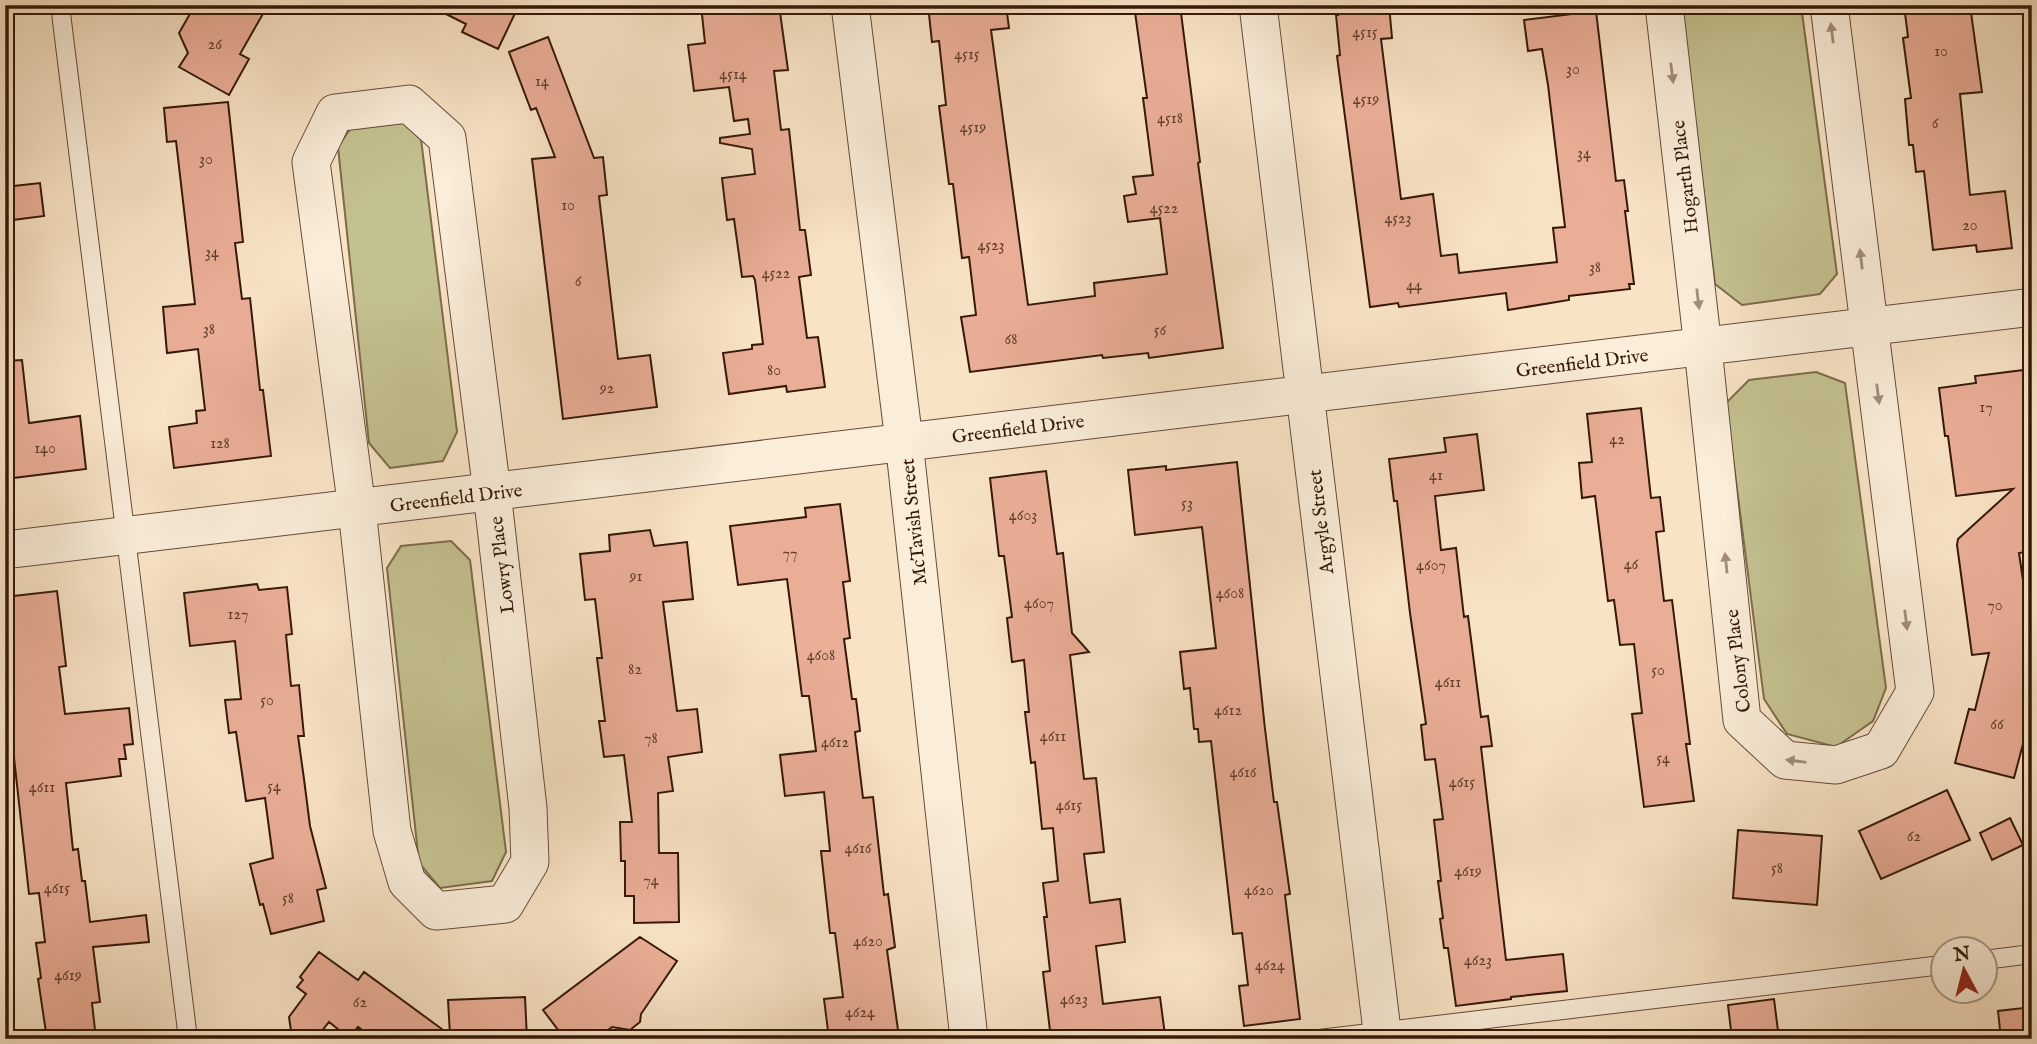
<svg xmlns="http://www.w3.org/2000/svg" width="2037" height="1044" font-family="'IM FELL English',serif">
	<rect width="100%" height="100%" fill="#f8e3c5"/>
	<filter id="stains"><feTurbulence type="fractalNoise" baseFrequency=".00286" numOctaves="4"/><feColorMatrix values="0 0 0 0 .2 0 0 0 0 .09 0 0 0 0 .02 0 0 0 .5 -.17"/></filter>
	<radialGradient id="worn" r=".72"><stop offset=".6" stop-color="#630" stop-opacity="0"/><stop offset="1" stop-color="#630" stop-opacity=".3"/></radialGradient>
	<!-- green -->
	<path fill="#c4c190" stroke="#7d6c4c" stroke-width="2" d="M1681 5H1801L1837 274 1820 294 1742 305 1715 284Z
		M401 121 421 139 457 432 443 461 390 468 369 443 338 147 352 126Z
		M1816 372 1845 383 1886 688 1873 721 1836 747 1787 734 1764 699 1726 403 1749 380Z
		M451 541 470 560 506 852 492 881 440 888 419 863 387 568 401 546Z"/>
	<!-- building -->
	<path fill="#eaae97" stroke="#361809" stroke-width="2" d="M195 5H268L240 54 249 59 229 95 179 67 188 53 179 33Z
		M428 5H519L498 49 462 32 466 24Z
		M701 5H779L788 70 774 71 781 130 789 129 800 230H805L811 275 799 277 807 338 818 337 825 387 787 392 786 386 729 394 723 353 752 349V345L763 344 755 280 753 276 742 277 734 219 727 220 722 178 755 174 752 149 720 143V138L750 134 748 119 734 121 729 87 694 91 688 45 705 43Z
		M928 5H1006L1009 28 991 30 1028 305 1095 296 1094 283 1167 274 1160 218 1128 222 1124 196 1136 194 1133 177 1153 175 1143 98H1147L1134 5H1180L1200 162 1198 163 1223 348 1149 358 1148 353 1103 358 1102 355 970 372 961 317 976 315 969 257 962 258 953 184H949L939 106 946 105 939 41 932 42Z
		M1337 5H1389L1392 38 1381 39 1401 199 1433 194 1441 256 1457 254 1459 273 1557 262 1553 228 1565 227 1548 85 1542 49 1528 51 1524 20 1596 11 1616 181 1624 180 1628 211H1625L1634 284H1629L1630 289 1569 296V300L1508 310 1506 293 1399 307 1398 303 1370 307 1337 56 1340 55 1336 15H1338Z
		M1904 5H1970L1982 92 1960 94 1970 195 2005 191 2012 248 1977 252 1976 245 1933 250 1924 171 1916 172 1913 145H1909L1905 99 1911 98 1903 38 1908 37Z
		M548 37 594 158 603 157 607 195 599 196 618 359 650 355 657 407 563 419 532 159 555 157 536 108 531 110 509 52Z
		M228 102 243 242 235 243 242 299 250 298 260 390H263L271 456 174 468 169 427 197 423 196 411 205 410 198 349 167 353 163 307 195 304 176 141 167 142 164 108Z
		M40 183 44 216 5 221V187Z
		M22 360 29 423 80 416 86 469 5 479V361Z
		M2032 369V551L2019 553 2032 641V710L2014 778 1955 763 1969 709 1975 710 1989 653 1972 655 1957 545 1958 539 2013 489 1956 496 1948 436H1945L1939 388 1976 383 1975 376Z
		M1641 408 1651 498 1660 497 1664 531 1656 532 1664 601 1672 600 1690 744H1686L1694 801 1644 807 1632 714 1642 713 1634 644 1620 645 1614 600 1608 601 1595 496 1582 498 1579 463 1592 462 1587 414Z
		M1477 434 1484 490 1435 496 1441 550 1456 548 1464 617 1468 616 1481 717 1488 716 1492 746 1481 747 1506 960 1563 954 1567 991 1511 997V999L1456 1006 1448 948H1444L1440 919 1443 918 1438 881H1441L1434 820 1443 819 1435 759 1425 760 1421 725 1426 724 1410 613 1397 501H1394L1389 459 1446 452 1444 438Z
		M1237 462 1265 729 1274 802H1277L1290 894 1285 895 1300 1019 1244 1026 1239 986 1248 985 1242 933 1233 934 1211 741 1199 742 1198 729H1194L1190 688 1184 689 1180 652 1216 648 1202 527 1135 535 1128 470 1166 466V470Z
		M1046 471 1057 554 1063 553 1072 633 1089 652 1070 655 1084 779 1096 778 1104 852 1084 854 1090 903 1120 899 1125 942 1096 946 1103 1004 1160 997 1165 1035 1137 1039H1051L1043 972 1050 971 1044 917H1047L1043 883 1058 881 1053 828 1042 829 1035 762 1031 763 1025 712H1029L1024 660 1012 662 1007 618 1012 617 1004 556H999L990 478Z
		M840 504 850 581 843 582 850 638 844 639 852 699H856L860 731 855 732 863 798 873 797 884 895 888 894 895 947 887 950 898 1030 869 1034 870 1039H829L824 999 843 997 835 933H830L821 851H830L824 792 785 796 780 755 816 751 809 696H802L787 579 738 585 730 526 806 517 805 508Z
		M650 530 654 546 687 542 693 599 663 602 677 711 697 709 702 752 668 757 673 791 658 793 659 853H678L679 922 634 923V896H625V861H621L620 822H632L624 755 604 757 599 721H605L597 658H602L595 599 585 600 580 554 610 551 609 535Z
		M257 584 259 590 287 587 292 634 286 635 291 686 299 685 304 736H298L304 779 310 826 326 888 317 890 324 921 271 934 263 904 260 905 250 864 273 858 265 798 246 801 236 732 229 733 225 700 241 699 235 641 190 646 184 593Z
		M57 591 66 666 59 667 65 714 129 708 133 744 124 745 126 759H119L121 776 66 783 73 850 78 849 82 881H85L90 922 146 915 149 942 93 947 100 1002 92 1003 96 1039H47L38 979 41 978 36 943 45 942 39 893 29 894 9 712H5V597Z
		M1947 790 1970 840 1881 879 1859 831Z
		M2010 818 2023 845 1992 860 1980 833Z
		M1738 830 1822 836 1817 905 1733 898Z
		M640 937 677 961 641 1014 640 1022 630 1030 612 1027 596 1039H565L543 1010Z
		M319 952 358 980 364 972 450 1035 448 1000 525 997 527 1039H374L358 1027 349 1038 329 1022 317 1037 302 1039 291 1031 289 1017 306 994 297 987 303 980 300 977Z
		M1774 999 1779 1039H1732L1728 1005Z
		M2032 1007V1039H2001L1998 1011Z"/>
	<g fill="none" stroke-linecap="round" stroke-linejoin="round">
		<!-- service casing -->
		<g stroke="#664b38" stroke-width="20">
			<path id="service" d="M60 5 188 1039
				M1984 960 2032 954
				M1319 1039 1942 965"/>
		</g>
		<!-- minor casing -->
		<g stroke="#664b38" stroke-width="39">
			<path id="minor" d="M850 5 904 441 969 1039
				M1258 5 1383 1039
				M1664 5 1703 348 1742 720 1785 760 1836 765 1881 750 1915 692 1829 5
				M409 104 447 138 492 492 528 808 530 862 505 904 436 911 407 882 392 831 357 509 311 162 335 113Z
				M5 550 2032 307"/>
		</g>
		<!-- service -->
		<use href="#service" stroke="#faedd9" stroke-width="18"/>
		<!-- minor -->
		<use href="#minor" stroke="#faedd9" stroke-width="37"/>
	</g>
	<!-- one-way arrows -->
	<defs><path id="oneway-solid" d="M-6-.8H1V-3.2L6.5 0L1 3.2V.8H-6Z" transform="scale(1.75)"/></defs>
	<g fill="#a28d7b">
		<use href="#oneway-solid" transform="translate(1832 33) rotate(-97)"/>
		<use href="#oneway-solid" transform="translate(1672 73) rotate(83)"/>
		<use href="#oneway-solid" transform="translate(1861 259) rotate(-97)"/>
		<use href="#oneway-solid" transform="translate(1698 299) rotate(83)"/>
		<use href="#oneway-solid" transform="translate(1878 394) rotate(83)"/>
		<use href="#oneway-solid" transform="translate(1726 563) rotate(-96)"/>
		<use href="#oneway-solid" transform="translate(1906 620) rotate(83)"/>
		<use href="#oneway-solid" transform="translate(1796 761) rotate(-172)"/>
	</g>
	<g text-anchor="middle" stroke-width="6" stroke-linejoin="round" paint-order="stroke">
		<!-- number labels -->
		<g font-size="16" fill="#633e2c">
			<text x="1365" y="37">4515</text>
			<text x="215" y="49">26</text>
			<text x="1941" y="56">10</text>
			<text x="967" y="59">4515</text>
			<text x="1573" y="74">30</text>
			<text x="733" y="79">4514</text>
			<text x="542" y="86">14</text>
			<text x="1366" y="104">4519</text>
			<text x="1170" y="123">4518</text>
			<text x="1935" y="128">6</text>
			<text x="973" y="132">4519</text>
			<text x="1584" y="158">34</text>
			<text x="206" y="164">30</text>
			<text x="568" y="210">10</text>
			<text x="1164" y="213">4522</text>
			<text x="1398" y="223">4523</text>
			<text x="1970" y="230">20</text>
			<text x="991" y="250">4523</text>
			<text x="212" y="257">34</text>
			<text x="1595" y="272">38</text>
			<text x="776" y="278">4522</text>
			<text x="578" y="286">6</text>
			<text x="1414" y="290">44</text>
			<text x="209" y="334">38</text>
			<text x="1160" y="335">56</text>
			<text x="1011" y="344">68</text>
			<text x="774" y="375">80</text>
			<text x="607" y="393">92</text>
			<text x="1986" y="412">17</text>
			<text x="1617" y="444">42</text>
			<text x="220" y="448">128</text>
			<text x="45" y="453">140</text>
			<text x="1436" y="480">41</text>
			<text x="1187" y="508">53</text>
			<text x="1023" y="520">4603</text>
			<text x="790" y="558">77</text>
			<text x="1631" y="569">46</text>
			<text x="1431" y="570">4607</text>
			<text x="636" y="581">91</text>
			<text x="1230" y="598">4608</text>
			<text x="1039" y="608">4607</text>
			<text x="1995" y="610">70</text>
			<text x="238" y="619">127</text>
			<text x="821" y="660">4608</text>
			<text x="635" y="674">82</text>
			<text x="1658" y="675">50</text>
			<text x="1448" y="687">4611</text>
			<text x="267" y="705">50</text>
			<text x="1228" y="715">4612</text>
			<text x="1997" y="729">66</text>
			<text x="1053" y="741">4611</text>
			<text x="651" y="743">78</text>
			<text x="835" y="747">4612</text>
			<text x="1663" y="763">54</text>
			<text x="1243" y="777">4616</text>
			<text x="1462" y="787">4615</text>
			<text x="274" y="791">54</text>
			<text x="42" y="792">4611</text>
			<text x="1069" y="810">4615</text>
			<text x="1914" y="841">62</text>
			<text x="858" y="853">4616</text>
			<text x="1777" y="873">58</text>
			<text x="1468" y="876">4619</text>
			<text x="651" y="885">74</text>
			<text x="57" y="893">4615</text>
			<text x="1259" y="895">4620</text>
			<text x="288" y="903">58</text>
			<text x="868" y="946">4620</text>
			<text x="1478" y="965">4623</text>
			<text x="1270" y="970">4624</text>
			<text x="68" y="980">4619</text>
			<text x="1074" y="1004">4623</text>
			<text x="360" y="1007">62</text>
			<text x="860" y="1017">4624</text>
		</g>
		<!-- street labels -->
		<g font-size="19" fill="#361809" stroke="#faedd9">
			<text transform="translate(1684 177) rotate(-97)" y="7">Hogarth Place</text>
			<text transform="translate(1582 362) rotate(-7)" y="7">Greenfield Drive</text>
			<text transform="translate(1018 428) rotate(-7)" y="7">Greenfield Drive</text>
			<text transform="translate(456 497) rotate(-7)" y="7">Greenfield Drive</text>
			<text transform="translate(913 522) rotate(-96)" y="7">McTavish Street</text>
			<text transform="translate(1320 522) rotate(-97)" y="7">Argyle Street</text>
			<text transform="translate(501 565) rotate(-97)" y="7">Lowry Place</text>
			<text transform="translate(1737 661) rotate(-97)" y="7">Colony Place</text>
		</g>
	</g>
	<!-- margin -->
	<rect width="2037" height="1044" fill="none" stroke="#f8e3c5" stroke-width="28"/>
	<rect x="7" y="7" width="2023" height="1030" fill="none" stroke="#361809" stroke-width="3.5"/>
	<rect x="14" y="14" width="2009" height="1016" fill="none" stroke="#361809" stroke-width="2"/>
	<!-- north arrow -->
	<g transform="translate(1964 970) rotate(353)"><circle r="33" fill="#faedd9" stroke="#ac9886" stroke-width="2"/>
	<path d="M0-5L12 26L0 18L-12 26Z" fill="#8f2418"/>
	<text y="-10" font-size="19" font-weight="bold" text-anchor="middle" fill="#361809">N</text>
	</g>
	<rect width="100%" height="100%" filter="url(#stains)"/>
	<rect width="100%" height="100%" fill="url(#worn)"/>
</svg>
